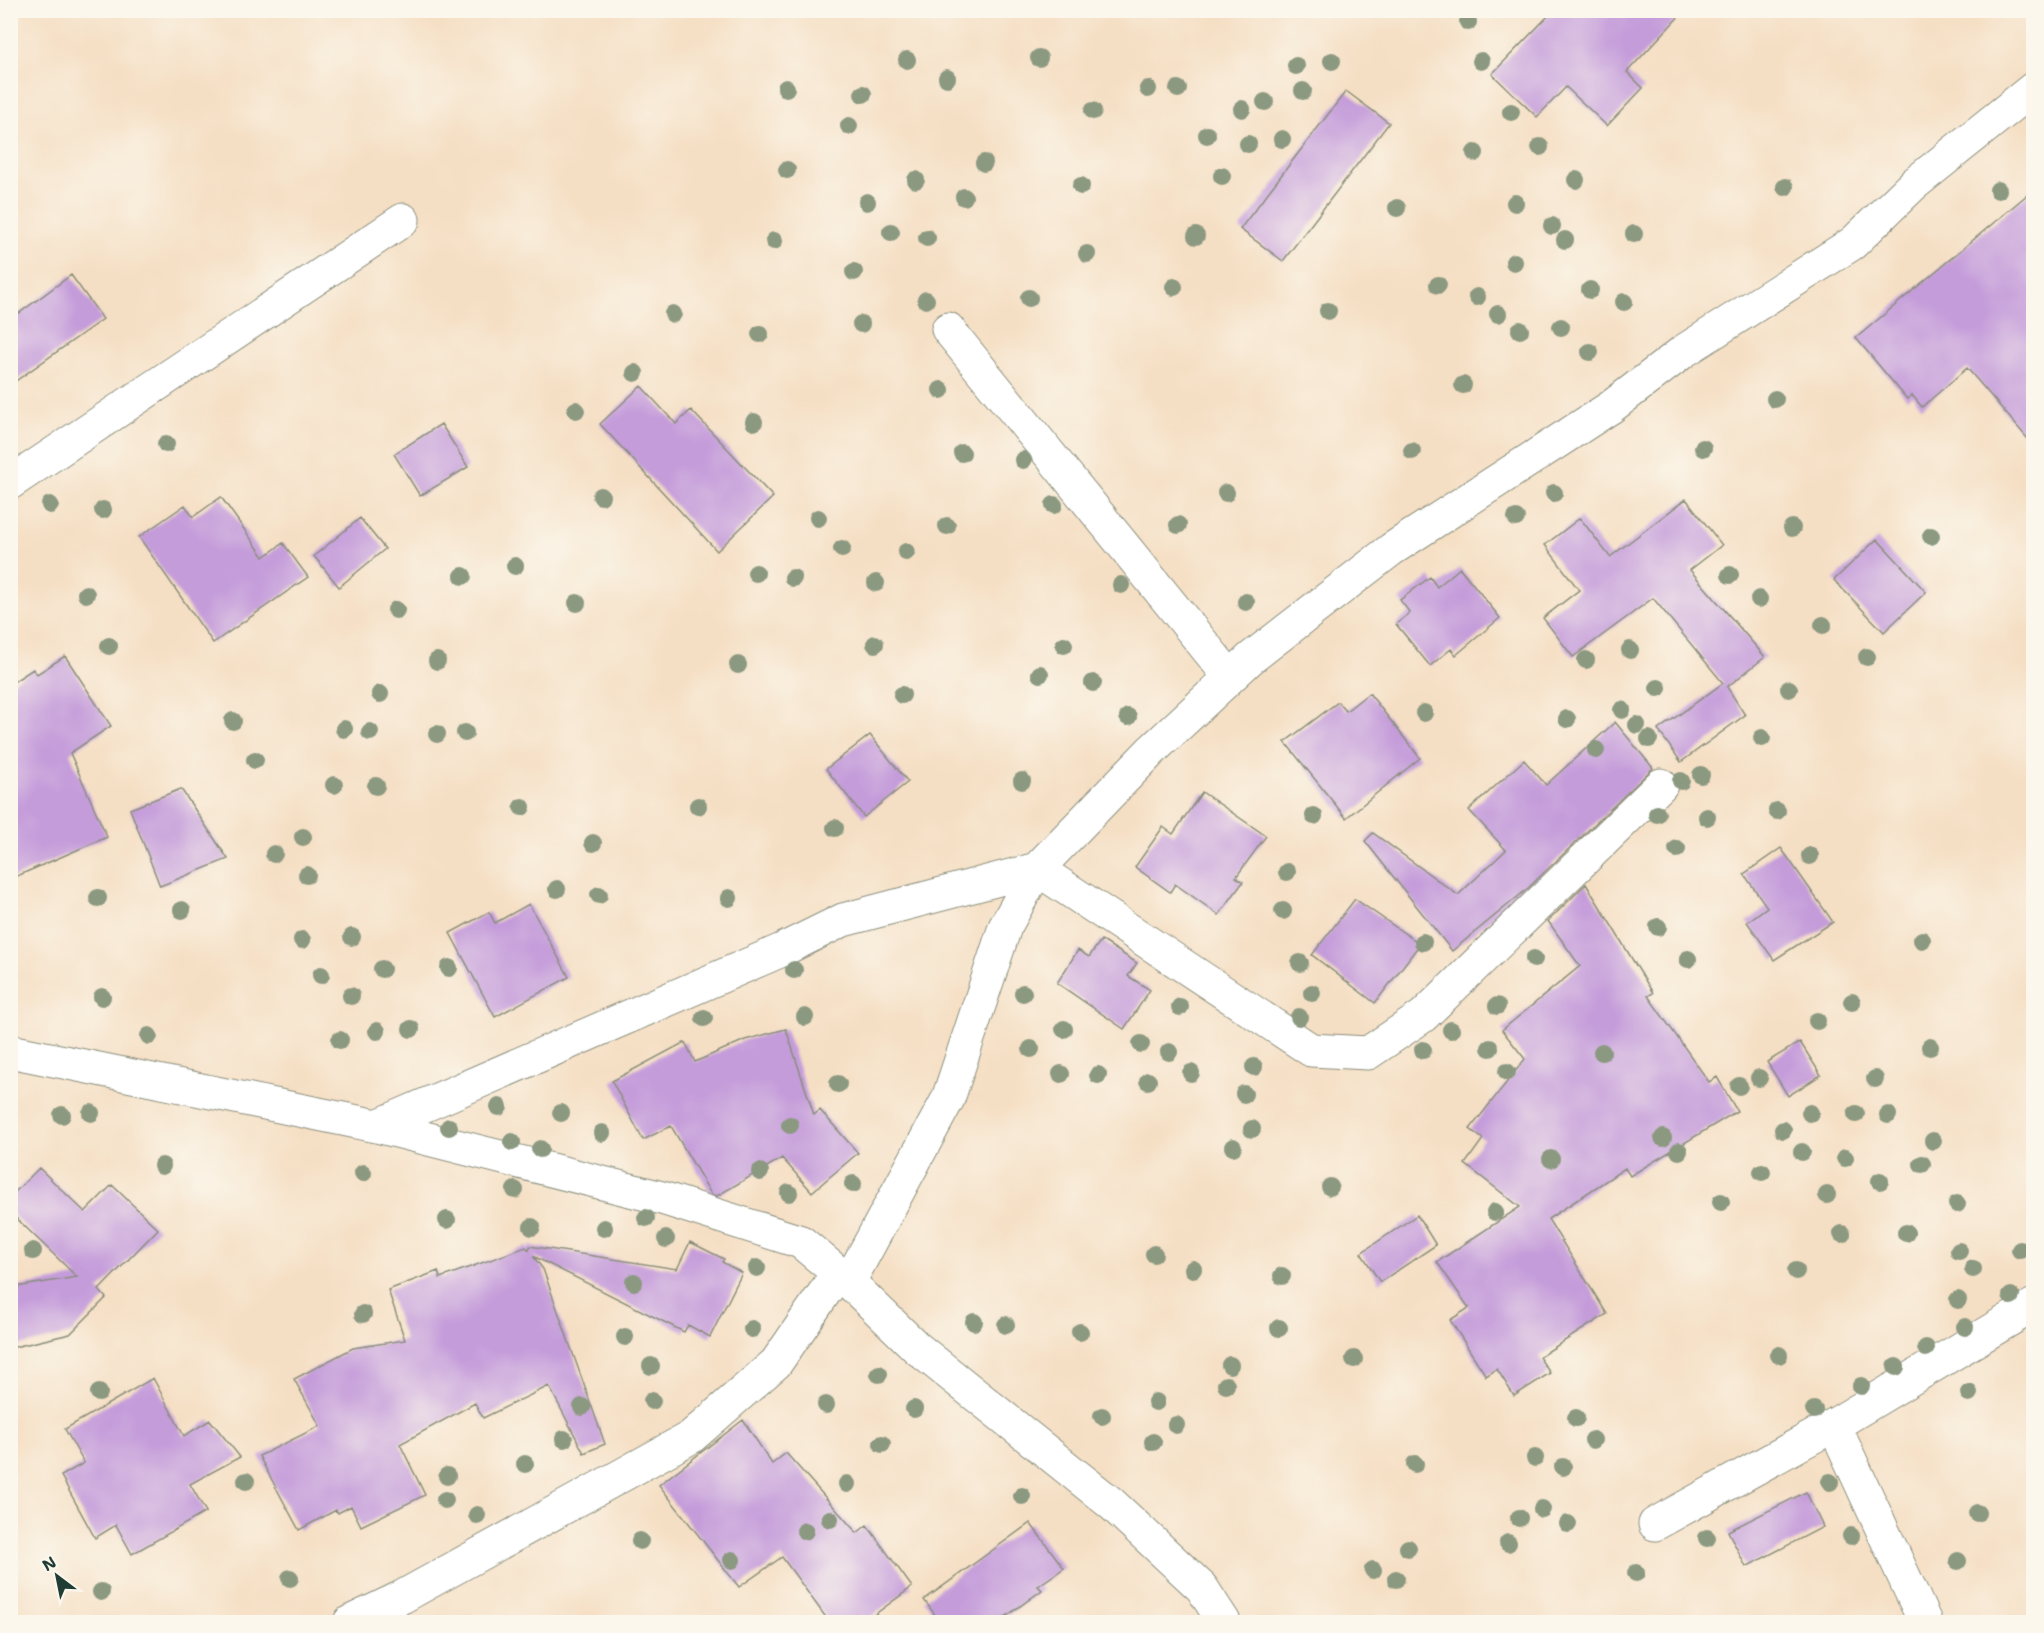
<svg xmlns="http://www.w3.org/2000/svg" width="2044" height="1633" font-family="'Shantell Sans',sans-serif">
	<rect width="100%" height="100%" fill="#fbf7ec"/>
	<filter id="ink" filterUnits="userSpaceOnUse"><feTurbulence type="fractalNoise" baseFrequency=".0167" numOctaves="2"/><feDisplacementMap in="SourceGraphic" scale="12" xChannelSelector="R" yChannelSelector="G"/><feConvolveMatrix kernelMatrix="1 2 1 2 8 2 1 2 1" color-interpolation-filters="sRGB"/></filter>
	<filter id="wash" filterUnits="userSpaceOnUse"><feTurbulence type="fractalNoise" baseFrequency=".008" numOctaves="4" result="noise"/><feDisplacementMap in="SourceGraphic" scale="24" xChannelSelector="R" yChannelSelector="G"/><feGaussianBlur stdDeviation="1.35" result="paint"/><feColorMatrix in="noise" values="0 0 0 0 0 0 0 0 0 0 0 0 0 0 0 0 0 1.4 0 .05"/><feComposite in="paint" operator="in"/></filter>
	<g filter="url(#wash)">
		<rect width="100%" height="100%" fill="#f5dfc4"/>
		<g id="blocks">
			<!-- building -->
			<path fill="#c49cda" d="M1554 10H1685L1627 72 1643 88 1607 126 1566 87 1537 117 1492 74Z
				M1346 91 1389 123 1283 261 1240 229Z
				M2034 189V446L1967 368 1922 407 1912 395 1907 399 1856 338Z
				M71 275 103 319 10 385V320Z
				M641 386 676 424 691 410 773 497 717 551 600 424Z
				M441 424 468 467 420 496 394 454Z
				M221 497 264 557 283 543 308 577 213 643 139 537 185 505 193 517Z
				M1686 499 1722 545 1690 570 1765 657 1727 687 1745 715 1681 762 1658 730 1723 683 1653 598 1573 657 1543 618 1579 590 1545 545 1580 518 1610 557Z
				M360 518 385 549 339 587 314 556Z
				M1877 539 1926 592 1884 632 1834 580Z
				M1460 568 1500 618 1456 655 1451 649 1430 666 1396 624 1410 613 1400 600 1430 577 1437 587Z
				M65 656 111 726 70 753 107 837 10 879V684L33 669 37 674Z
				M1369 693 1420 758 1346 818 1285 742 1338 702 1346 711Z
				M1615 722 1653 768 1526 890 1452 951 1365 841 1373 833 1458 895 1506 850 1469 810 1524 760 1546 785Z
				M870 735 908 782 864 817 826 769Z
				M181 789 228 859 160 886 130 809Z
				M1202 792 1266 836 1236 877 1243 882 1219 915 1175 884 1170 892 1135 867 1163 827 1173 834Z
				M1781 848 1833 922 1774 960 1747 922 1767 907 1744 874Z
				M1586 884 1653 993 1648 996 1709 1082 1717 1077 1737 1111 1630 1176 1625 1168 1548 1219 1607 1314 1539 1357 1550 1373 1514 1396 1497 1369 1486 1376 1450 1320 1469 1308 1437 1262 1520 1207 1465 1164 1483 1139 1470 1129 1525 1059 1502 1030 1580 966 1548 921Z
				M1355 899 1420 944 1375 1003 1312 955Z
				M529 904 569 977 495 1017 450 933 489 912 495 923Z
				M1101 940 1137 963 1128 976 1150 990 1124 1029 1057 983 1078 950 1089 957Z
				M786 1029 814 1115 820 1110 858 1153 812 1192 782 1158 717 1196 711 1194 671 1126 643 1140 612 1081 685 1042 695 1062 745 1040Z
				M1800 1042 1821 1075 1788 1096 1767 1062Z
				M39 1168 85 1212 112 1185 158 1229 99 1290 106 1298 70 1334 10 1348V1288L77 1277 10 1212V1197Z
				M1417 1215 1436 1245 1380 1282 1361 1253Z
				M690 1242 724 1259 722 1262 742 1273 710 1337 688 1325 684 1332 533 1256 543 1269 605 1444 584 1453 549 1386 483 1418 475 1403 400 1444 425 1495 361 1526 351 1506 338 1513 336 1510 299 1530 259 1456 320 1426 294 1379 353 1348 405 1340 388 1290 438 1271 440 1278 526 1247 529 1250 530 1246 677 1269Z
				M153 1378 184 1436 210 1420 240 1457 190 1484 206 1512 132 1554 116 1525 95 1538 61 1476 84 1463 65 1429Z
				M743 1420 772 1464 786 1453 857 1533 867 1525 912 1587 863 1623H830L782 1557 739 1587 659 1485Z
				M1806 1492 1823 1527 1746 1567 1728 1531Z
				M1030 1523 1064 1568 1038 1586 1042 1590 997 1623H941L924 1600Z"/>
		</g>
	</g>
	<g filter="url(#ink)">
		<use href="#blocks" fill-opacity="0" stroke="#8a8e7c" stroke-width="1.5"/>
		<g fill="none" stroke-linecap="round" stroke-linejoin="round">
			<!-- minor casing -->
			<g stroke="#8a8e7c" stroke-width="35">
				<path id="minor" d="M948 329 1230 677
					M10 483 403 220
					M10 1051 377 1126 662 1198 801 1242 849 1282 917 1348 1112 1504 1202 1588 1224 1622
					M377 1126 782 950 843 920 1037 869 1152 750 1251 658 1392 549 1611 407 1684 351 1853 243 1914 184 2034 88
					M849 1282 948 1099 1005 927 1037 869 1311 1050 1368 1053 1423 1016 1661 785
					M1655 1524 1834 1425
					M350 1622 402 1597 691 1437 776 1363 838 1273
					M1925 1622 1834 1425 2034 1305"/>
			</g>
			<!-- minor -->
			<use href="#minor" stroke="#fff" stroke-width="33"/>
		</g>
		<!-- trees -->
		<g fill="#8b9980">
			<circle cx="1468" cy="22" r="9"/>
			<circle cx="1039" cy="58" r="9"/>
			<circle cx="907" cy="60" r="9"/>
			<circle cx="1332" cy="61" r="9"/>
			<circle cx="1481" cy="61" r="9"/>
			<circle cx="1296" cy="66" r="9"/>
			<circle cx="947" cy="78" r="9"/>
			<circle cx="786" cy="88" r="9"/>
			<circle cx="1148" cy="89" r="9"/>
			<circle cx="1178" cy="89" r="9"/>
			<circle cx="1303" cy="91" r="9"/>
			<circle cx="863" cy="94" r="9"/>
			<circle cx="1265" cy="102" r="9"/>
			<circle cx="1242" cy="109" r="9"/>
			<circle cx="1093" cy="111" r="9"/>
			<circle cx="1511" cy="112" r="9"/>
			<circle cx="849" cy="126" r="9"/>
			<circle cx="1207" cy="135" r="9"/>
			<circle cx="1282" cy="139" r="9"/>
			<circle cx="1248" cy="144" r="9"/>
			<circle cx="1540" cy="147" r="9"/>
			<circle cx="1475" cy="153" r="9"/>
			<circle cx="984" cy="163" r="9"/>
			<circle cx="787" cy="170" r="9"/>
			<circle cx="1222" cy="176" r="9"/>
			<circle cx="916" cy="180" r="9"/>
			<circle cx="1576" cy="180" r="9"/>
			<circle cx="1081" cy="186" r="9"/>
			<circle cx="1785" cy="187" r="9"/>
			<circle cx="1998" cy="190" r="9"/>
			<circle cx="964" cy="197" r="9"/>
			<circle cx="867" cy="202" r="9"/>
			<circle cx="1515" cy="203" r="9"/>
			<circle cx="1397" cy="208" r="9"/>
			<circle cx="1552" cy="226" r="9"/>
			<circle cx="891" cy="232" r="9"/>
			<circle cx="1634" cy="234" r="9"/>
			<circle cx="1196" cy="236" r="9"/>
			<circle cx="927" cy="238" r="9"/>
			<circle cx="1565" cy="240" r="9"/>
			<circle cx="774" cy="241" r="9"/>
			<circle cx="1087" cy="254" r="9"/>
			<circle cx="1514" cy="262" r="9"/>
			<circle cx="854" cy="272" r="9"/>
			<circle cx="1438" cy="285" r="9"/>
			<circle cx="1174" cy="287" r="9"/>
			<circle cx="1590" cy="290" r="9"/>
			<circle cx="1477" cy="297" r="9"/>
			<circle cx="1029" cy="298" r="9"/>
			<circle cx="926" cy="300" r="9"/>
			<circle cx="1624" cy="302" r="9"/>
			<circle cx="1328" cy="311" r="9"/>
			<circle cx="673" cy="314" r="9"/>
			<circle cx="1498" cy="314" r="9"/>
			<circle cx="861" cy="324" r="9"/>
			<circle cx="1561" cy="327" r="9"/>
			<circle cx="1520" cy="330" r="9"/>
			<circle cx="760" cy="334" r="9"/>
			<circle cx="1590" cy="352" r="9"/>
			<circle cx="635" cy="373" r="9"/>
			<circle cx="1463" cy="385" r="9"/>
			<circle cx="941" cy="390" r="9"/>
			<circle cx="1775" cy="399" r="9"/>
			<circle cx="576" cy="410" r="9"/>
			<circle cx="754" cy="422" r="9"/>
			<circle cx="166" cy="444" r="9"/>
			<circle cx="1703" cy="448" r="9"/>
			<circle cx="1412" cy="451" r="9"/>
			<circle cx="962" cy="453" r="9"/>
			<circle cx="1023" cy="460" r="9"/>
			<circle cx="1226" cy="493" r="9"/>
			<circle cx="1554" cy="493" r="9"/>
			<circle cx="601" cy="496" r="9"/>
			<circle cx="50" cy="505" r="9"/>
			<circle cx="1054" cy="505" r="9"/>
			<circle cx="103" cy="510" r="9"/>
			<circle cx="818" cy="518" r="9"/>
			<circle cx="1516" cy="518" r="9"/>
			<circle cx="1178" cy="525" r="9"/>
			<circle cx="947" cy="526" r="9"/>
			<circle cx="1792" cy="528" r="9"/>
			<circle cx="1931" cy="536" r="9"/>
			<circle cx="842" cy="549" r="9"/>
			<circle cx="906" cy="552" r="9"/>
			<circle cx="515" cy="566" r="9"/>
			<circle cx="756" cy="573" r="9"/>
			<circle cx="1730" cy="575" r="9"/>
			<circle cx="463" cy="576" r="9"/>
			<circle cx="793" cy="578" r="9"/>
			<circle cx="876" cy="583" r="9"/>
			<circle cx="1121" cy="585" r="9"/>
			<circle cx="86" cy="594" r="9"/>
			<circle cx="1759" cy="599" r="9"/>
			<circle cx="1246" cy="602" r="9"/>
			<circle cx="577" cy="603" r="9"/>
			<circle cx="396" cy="610" r="9"/>
			<circle cx="1823" cy="625" r="9"/>
			<circle cx="875" cy="644" r="9"/>
			<circle cx="1064" cy="645" r="9"/>
			<circle cx="109" cy="646" r="9"/>
			<circle cx="1630" cy="650" r="9"/>
			<circle cx="1867" cy="657" r="9"/>
			<circle cx="1586" cy="660" r="9"/>
			<circle cx="437" cy="661" r="9"/>
			<circle cx="738" cy="665" r="9"/>
			<circle cx="1040" cy="674" r="9"/>
			<circle cx="1093" cy="683" r="9"/>
			<circle cx="1658" cy="688" r="9"/>
			<circle cx="1789" cy="689" r="9"/>
			<circle cx="380" cy="694" r="9"/>
			<circle cx="902" cy="695" r="9"/>
			<circle cx="1622" cy="710" r="9"/>
			<circle cx="1424" cy="713" r="9"/>
			<circle cx="1128" cy="717" r="9"/>
			<circle cx="1567" cy="719" r="9"/>
			<circle cx="233" cy="721" r="9"/>
			<circle cx="1637" cy="725" r="9"/>
			<circle cx="344" cy="729" r="9"/>
			<circle cx="370" cy="732" r="9"/>
			<circle cx="465" cy="733" r="9"/>
			<circle cx="437" cy="734" r="9"/>
			<circle cx="1762" cy="738" r="9"/>
			<circle cx="1649" cy="739" r="9"/>
			<circle cx="1596" cy="750" r="9"/>
			<circle cx="255" cy="760" r="9"/>
			<circle cx="1701" cy="775" r="9"/>
			<circle cx="1022" cy="781" r="9"/>
			<circle cx="1681" cy="781" r="9"/>
			<circle cx="334" cy="785" r="9"/>
			<circle cx="376" cy="786" r="9"/>
			<circle cx="698" cy="806" r="9"/>
			<circle cx="522" cy="807" r="9"/>
			<circle cx="1777" cy="811" r="9"/>
			<circle cx="1657" cy="814" r="9"/>
			<circle cx="1314" cy="816" r="9"/>
			<circle cx="1707" cy="817" r="9"/>
			<circle cx="835" cy="828" r="9"/>
			<circle cx="303" cy="837" r="9"/>
			<circle cx="593" cy="843" r="9"/>
			<circle cx="1677" cy="849" r="9"/>
			<circle cx="274" cy="854" r="9"/>
			<circle cx="1810" cy="856" r="9"/>
			<circle cx="1287" cy="872" r="9"/>
			<circle cx="307" cy="875" r="9"/>
			<circle cx="557" cy="889" r="9"/>
			<circle cx="599" cy="895" r="9"/>
			<circle cx="98" cy="898" r="9"/>
			<circle cx="729" cy="898" r="9"/>
			<circle cx="182" cy="910" r="9"/>
			<circle cx="1283" cy="911" r="9"/>
			<circle cx="1658" cy="927" r="9"/>
			<circle cx="352" cy="937" r="9"/>
			<circle cx="302" cy="940" r="9"/>
			<circle cx="1922" cy="940" r="9"/>
			<circle cx="1423" cy="942" r="9"/>
			<circle cx="1534" cy="959" r="9"/>
			<circle cx="1688" cy="959" r="9"/>
			<circle cx="1300" cy="963" r="9"/>
			<circle cx="449" cy="968" r="9"/>
			<circle cx="382" cy="969" r="9"/>
			<circle cx="794" cy="970" r="9"/>
			<circle cx="321" cy="975" r="9"/>
			<circle cx="1023" cy="993" r="9"/>
			<circle cx="1312" cy="993" r="9"/>
			<circle cx="351" cy="996" r="9"/>
			<circle cx="102" cy="997" r="9"/>
			<circle cx="1852" cy="1002" r="9"/>
			<circle cx="1497" cy="1006" r="9"/>
			<circle cx="1180" cy="1007" r="9"/>
			<circle cx="805" cy="1017" r="9"/>
			<circle cx="1299" cy="1017" r="9"/>
			<circle cx="704" cy="1018" r="9"/>
			<circle cx="1817" cy="1021" r="9"/>
			<circle cx="411" cy="1029" r="9"/>
			<circle cx="1064" cy="1029" r="9"/>
			<circle cx="1451" cy="1030" r="9"/>
			<circle cx="377" cy="1031" r="9"/>
			<circle cx="149" cy="1036" r="9"/>
			<circle cx="340" cy="1040" r="9"/>
			<circle cx="1141" cy="1044" r="9"/>
			<circle cx="1930" cy="1047" r="9"/>
			<circle cx="1490" cy="1048" r="9"/>
			<circle cx="1031" cy="1049" r="9"/>
			<circle cx="1423" cy="1050" r="9"/>
			<circle cx="1169" cy="1052" r="9"/>
			<circle cx="1602" cy="1052" r="9"/>
			<circle cx="1254" cy="1067" r="9"/>
			<circle cx="1507" cy="1072" r="9"/>
			<circle cx="1191" cy="1073" r="9"/>
			<circle cx="1061" cy="1074" r="9"/>
			<circle cx="1098" cy="1075" r="9"/>
			<circle cx="1759" cy="1078" r="9"/>
			<circle cx="1875" cy="1079" r="9"/>
			<circle cx="1148" cy="1081" r="9"/>
			<circle cx="838" cy="1084" r="9"/>
			<circle cx="1739" cy="1086" r="9"/>
			<circle cx="1244" cy="1094" r="9"/>
			<circle cx="499" cy="1107" r="9"/>
			<circle cx="91" cy="1113" r="9"/>
			<circle cx="561" cy="1113" r="9"/>
			<circle cx="1810" cy="1113" r="9"/>
			<circle cx="1856" cy="1114" r="9"/>
			<circle cx="62" cy="1115" r="9"/>
			<circle cx="1888" cy="1115" r="9"/>
			<circle cx="790" cy="1125" r="9"/>
			<circle cx="449" cy="1127" r="9"/>
			<circle cx="1252" cy="1129" r="9"/>
			<circle cx="1783" cy="1130" r="9"/>
			<circle cx="602" cy="1133" r="9"/>
			<circle cx="1663" cy="1138" r="9"/>
			<circle cx="1933" cy="1141" r="9"/>
			<circle cx="512" cy="1142" r="9"/>
			<circle cx="1233" cy="1147" r="9"/>
			<circle cx="540" cy="1149" r="9"/>
			<circle cx="1679" cy="1151" r="9"/>
			<circle cx="1802" cy="1152" r="9"/>
			<circle cx="1845" cy="1158" r="9"/>
			<circle cx="1551" cy="1159" r="9"/>
			<circle cx="1922" cy="1164" r="9"/>
			<circle cx="162" cy="1166" r="9"/>
			<circle cx="760" cy="1172" r="9"/>
			<circle cx="1762" cy="1172" r="9"/>
			<circle cx="363" cy="1173" r="9"/>
			<circle cx="1880" cy="1181" r="9"/>
			<circle cx="853" cy="1184" r="9"/>
			<circle cx="1330" cy="1187" r="9"/>
			<circle cx="515" cy="1190" r="9"/>
			<circle cx="789" cy="1193" r="9"/>
			<circle cx="1827" cy="1195" r="9"/>
			<circle cx="1721" cy="1202" r="9"/>
			<circle cx="1957" cy="1204" r="9"/>
			<circle cx="1495" cy="1212" r="9"/>
			<circle cx="646" cy="1218" r="9"/>
			<circle cx="447" cy="1220" r="9"/>
			<circle cx="532" cy="1227" r="9"/>
			<circle cx="604" cy="1228" r="9"/>
			<circle cx="1906" cy="1233" r="9"/>
			<circle cx="1842" cy="1234" r="9"/>
			<circle cx="666" cy="1239" r="9"/>
			<circle cx="2020" cy="1250" r="9"/>
			<circle cx="33" cy="1251" r="9"/>
			<circle cx="1959" cy="1251" r="9"/>
			<circle cx="1154" cy="1254" r="9"/>
			<circle cx="757" cy="1268" r="9"/>
			<circle cx="1193" cy="1269" r="9"/>
			<circle cx="1973" cy="1269" r="9"/>
			<circle cx="1796" cy="1271" r="9"/>
			<circle cx="1282" cy="1276" r="9"/>
			<circle cx="634" cy="1282" r="9"/>
			<circle cx="2011" cy="1296" r="9"/>
			<circle cx="1958" cy="1300" r="9"/>
			<circle cx="363" cy="1314" r="9"/>
			<circle cx="974" cy="1322" r="9"/>
			<circle cx="1006" cy="1325" r="9"/>
			<circle cx="1965" cy="1327" r="9"/>
			<circle cx="1279" cy="1328" r="9"/>
			<circle cx="752" cy="1329" r="9"/>
			<circle cx="1080" cy="1332" r="9"/>
			<circle cx="625" cy="1337" r="9"/>
			<circle cx="1926" cy="1348" r="9"/>
			<circle cx="1779" cy="1355" r="9"/>
			<circle cx="1354" cy="1359" r="9"/>
			<circle cx="1230" cy="1365" r="9"/>
			<circle cx="651" cy="1366" r="9"/>
			<circle cx="1896" cy="1367" r="9"/>
			<circle cx="879" cy="1374" r="9"/>
			<circle cx="1226" cy="1385" r="9"/>
			<circle cx="1861" cy="1386" r="9"/>
			<circle cx="99" cy="1393" r="9"/>
			<circle cx="1969" cy="1393" r="9"/>
			<circle cx="652" cy="1401" r="9"/>
			<circle cx="1156" cy="1402" r="9"/>
			<circle cx="826" cy="1405" r="9"/>
			<circle cx="582" cy="1407" r="9"/>
			<circle cx="914" cy="1409" r="9"/>
			<circle cx="1814" cy="1410" r="9"/>
			<circle cx="1102" cy="1416" r="9"/>
			<circle cx="1576" cy="1418" r="9"/>
			<circle cx="1176" cy="1425" r="9"/>
			<circle cx="564" cy="1439" r="9"/>
			<circle cx="1593" cy="1440" r="9"/>
			<circle cx="1153" cy="1442" r="9"/>
			<circle cx="882" cy="1444" r="9"/>
			<circle cx="1535" cy="1458" r="9"/>
			<circle cx="525" cy="1464" r="9"/>
			<circle cx="1415" cy="1464" r="9"/>
			<circle cx="1563" cy="1467" r="9"/>
			<circle cx="447" cy="1476" r="9"/>
			<circle cx="246" cy="1481" r="9"/>
			<circle cx="1830" cy="1482" r="9"/>
			<circle cx="847" cy="1484" r="9"/>
			<circle cx="1022" cy="1496" r="9"/>
			<circle cx="445" cy="1500" r="9"/>
			<circle cx="1542" cy="1509" r="9"/>
			<circle cx="1977" cy="1513" r="9"/>
			<circle cx="477" cy="1515" r="9"/>
			<circle cx="1519" cy="1518" r="9"/>
			<circle cx="830" cy="1519" r="9"/>
			<circle cx="1568" cy="1524" r="9"/>
			<circle cx="805" cy="1531" r="9"/>
			<circle cx="1851" cy="1536" r="9"/>
			<circle cx="1707" cy="1538" r="9"/>
			<circle cx="640" cy="1541" r="9"/>
			<circle cx="1508" cy="1543" r="9"/>
			<circle cx="1408" cy="1548" r="9"/>
			<circle cx="732" cy="1560" r="9"/>
			<circle cx="1958" cy="1561" r="9"/>
			<circle cx="1373" cy="1570" r="9"/>
			<circle cx="1636" cy="1573" r="9"/>
			<circle cx="290" cy="1578" r="9"/>
			<circle cx="1396" cy="1579" r="9"/>
			<circle cx="101" cy="1592" r="9"/>
		</g>
	</g>
	<!-- margin -->
	<rect width="2044" height="1633" fill="none" stroke="#fbf7ec" stroke-width="36"/>
	<!-- north arrow -->
	<g transform="translate(57 1576) rotate(328)" stroke="#fbf7ec" stroke-width="4.5" paint-order="stroke">
	<path d="M0-4.5L10 22L0 15L-10 22Z" fill="#1f3d34"/>
	<text y="-9" font-size="16" font-weight="bold" text-anchor="middle" fill="#1f3d34">N</text>
	</g>
</svg>
